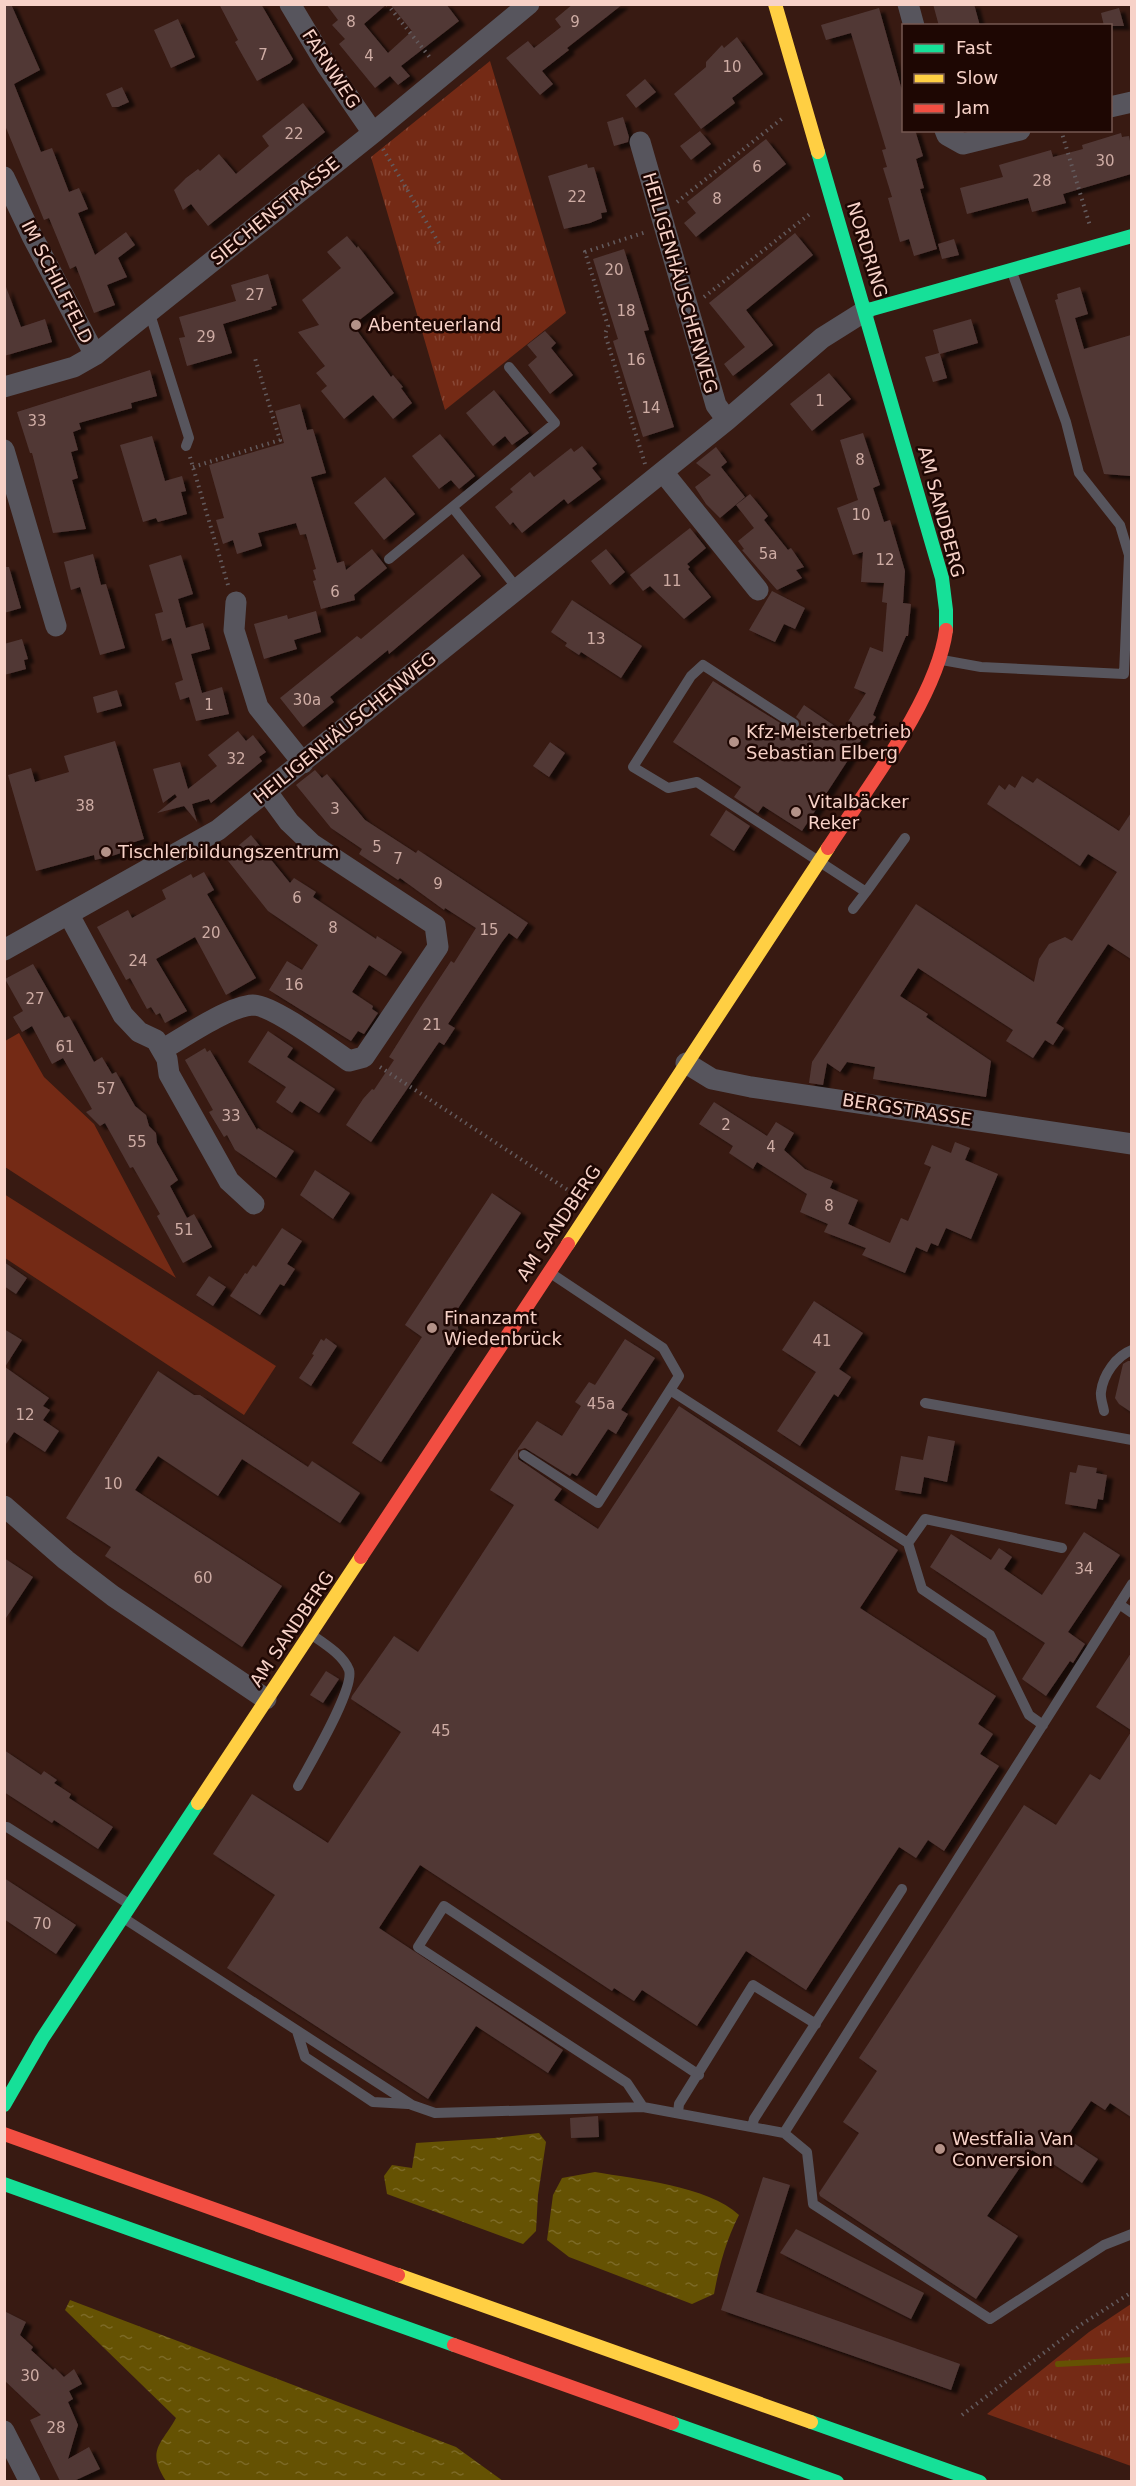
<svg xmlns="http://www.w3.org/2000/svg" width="1136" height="2486" font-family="'DejaVu Sans',sans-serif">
	<defs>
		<pattern id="park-tufts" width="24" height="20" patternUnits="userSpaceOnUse" patternTransform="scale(1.5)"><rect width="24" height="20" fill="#742a15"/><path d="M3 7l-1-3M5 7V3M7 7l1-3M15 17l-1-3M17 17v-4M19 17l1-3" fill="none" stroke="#894836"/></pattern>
		<pattern id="water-ripples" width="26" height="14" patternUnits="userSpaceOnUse" patternTransform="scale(1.5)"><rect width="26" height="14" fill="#655203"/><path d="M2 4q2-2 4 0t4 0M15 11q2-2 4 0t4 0" fill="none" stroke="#7c6a26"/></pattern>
		<filter id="shadow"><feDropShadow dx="6" dy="4" stdDeviation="1.5" flood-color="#0009"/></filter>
	</defs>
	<rect width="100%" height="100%" fill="#381a12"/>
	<!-- green -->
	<path fill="#742a15" d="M19 1033 44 1077 94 1124 176 1278 5 1167V1041Z
		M4 1194 276 1366 244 1415 5 1258Z"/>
	<!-- park -->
	<path fill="url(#park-tufts)" d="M490 61 566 313 445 410 371 157Z
		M1131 2304V2466L987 2414 1089 2332Z"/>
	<!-- water -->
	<path fill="url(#water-ripples)" d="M539 2133 546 2142 538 2195 536 2231 523 2244 387 2194 384 2176 392 2165 412 2168 416 2143 494 2138Z
		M595 2172C635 2179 708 2186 739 2215 726 2240 719 2267 714 2294L692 2304 569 2257 547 2240 553 2195 562 2178Z
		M70 2300 456 2447 503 2481H166C146 2450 161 2445 176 2418L65 2310Z"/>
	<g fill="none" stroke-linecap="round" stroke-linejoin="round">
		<!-- stream -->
		<path stroke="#655203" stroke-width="6" d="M1058 2364 1132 2360"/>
	</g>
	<!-- building -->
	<path fill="#513836" filter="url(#shadow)" d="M4 4H11L40 70 14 84 41 152 52 148 69 192 79 188 88 209 78 213 95 255 126 232 135 245 118 258 127 277 107 285 115 305 94 313 76 266 70 269 49 218 44 220 4 123Z
		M219 4H261L293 59 290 63 257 81 235 42 238 40Z
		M326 4H387L364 24 388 53 412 31 390 4H446L459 21 401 66 410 76 398 85 390 76 375 88 339 44 345 39 332 25 338 20Z
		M573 4H623L567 48 569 50 542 71 553 84 540 95 506 58 528 41 534 48 561 27 555 19Z
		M933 4H974L980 26H939Z
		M879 8 903 94V130H915L923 156 916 159 924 188 920 189 937 249 914 256 909 239 900 242 888 198 892 197 883 168 887 167 882 150 886 149 851 33 826 40 821 25Z
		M1119 8 1124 26H1104L1101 13Z
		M178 19 195 57 171 68 154 30Z
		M737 37 763 74 732 98 735 103 701 129 674 94 706 67V62L722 45 724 48Z
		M645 79 656 92 636 108 626 95Z
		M122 87 129 102 118 107H112L106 94Z
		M303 103 325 132 208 226 191 204 183 210 174 190 186 178 198 169 200 171 219 154 236 174 269 146 262 136Z
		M623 117 629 137 628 142 614 146 607 122Z
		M700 131 711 144 691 160 680 146Z
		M1121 133 1122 137 1129 136 1131 146V174L1063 194 1066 203 1032 212 1028 198 967 214 960 188 1003 177 999 165 1051 150 1053 157 1083 149 1082 145Z
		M766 139 786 164 696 237 684 223 696 213 687 202Z
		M587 164 588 168 594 167 607 212 601 213 602 218 590 223 564 229 548 176Z
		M795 233 813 255 746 310 773 345 733 376 724 364 745 347 709 303Z
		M347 236 357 248 358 246 394 293 353 325 391 377 393 375 403 387 401 388 412 403 393 419 373 395 344 419 321 391 327 386 316 373 325 366 298 332 319 325 302 300 341 268 327 252Z
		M954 239 959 255 942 259 938 244Z
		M624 249 649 330 644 331 674 427 643 437 613 341 618 339 593 259Z
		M268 274 277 305 271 307 272 309 223 324 232 353 187 366 179 338 185 337 179 317 236 301 231 285Z
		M6 287 21 327 45 319 52 342 4 356Z
		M1080 287 1088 314 1075 318 1084 349 1131 335V476L1104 474 1055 300 1058 299 1057 294Z
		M971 319 978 343 940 354 947 378 933 382 925 357 939 353 933 330Z
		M545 331 556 343 551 348 573 375 550 394 528 365 537 357 527 345Z
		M150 370 157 396 131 403 132 408 79 423 81 429 73 432 78 450 71 452 78 478 72 480 86 529 53 533 32 453H30L17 412Z
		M829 373 851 399 812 431 790 404Z
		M494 390 529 433 512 445 505 436 493 446 466 413Z
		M300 404 307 430 313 429 326 473 311 477 337 563 344 561 346 570 372 549 387 568 354 595 355 600 321 609 313 581 316 580 313 570 316 569 306 534 300 535 296 523 258 533 262 546 237 554 233 540 223 544 216 520 224 518 209 465 284 443 275 411Z
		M863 433 880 485 873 488 884 522 890 520 905 571 903 603 911 604 908 636H906L879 700 873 715 876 717 802 831 763 806 758 813 734 797 741 787 673 742 713 681 793 731 801 728V721L796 717 804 705 842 731 866 693 854 688 870 647 883 652 887 603 882 602 884 583 861 582 863 552 853 555 837 508 858 500 840 440Z
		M440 434 475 476 459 489 451 480 439 489 412 456Z
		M152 436 165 481 182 476 186 491 181 492 187 514 158 522 156 518 143 522 120 445Z
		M582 446 597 464 592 468 601 479 568 504 564 499 522 533 513 522 510 525 495 507 513 492 510 489 530 472 534 477 571 448 574 452Z
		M716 447 727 462 721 467 745 497 720 518 706 504 695 487 711 475 696 463Z
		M385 477 415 514 384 540 354 503Z
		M750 494 768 516 764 520 788 550 791 548 804 567 796 570 802 578 777 590 742 550 744 549 738 541 754 528 736 505Z
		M690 528 706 548 687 564 690 567 688 569 711 597 684 619 650 586 643 591 630 575Z
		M606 549 625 572 610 585 591 561Z
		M93 554 101 585 106 584 125 648 100 655 80 587 71 590 64 562Z
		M463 554 481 576 389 654 388 650 330 697 334 702 303 727 280 698 357 636 361 639Z
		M181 555 193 594 178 599 186 628 203 623 210 649 191 654 202 693 222 687 229 714 196 721 189 697 180 700 175 683 183 680 171 638 162 641 155 614 163 612 149 565Z
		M4 567H9L21 608 4 613Z
		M772 591 805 608 795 629 784 624 775 642 749 630Z
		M572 600 642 646 621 678 581 652 579 655 565 646 567 643 551 632Z
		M316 611 321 632 294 640 297 649 264 659 254 624 287 615 288 619Z
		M22 639 28 659 24 660 26 669 4 675V644Z
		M117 690 122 706 97 713 93 697Z
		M238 731 246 741 253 735 266 752 259 757 262 761 211 803 209 799 192 804 197 822 184 806 157 813 177 797 175 794 163 803 153 769 180 762 188 789 217 766 208 755Z
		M115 741 144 839 125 845 127 851 115 855 95 860 94 855 36 871 8 775 31 768 35 782 69 772 64 756Z
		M550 742 565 753 549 777 533 766Z
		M315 770 322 778 327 774 365 820 416 853 418 850 528 923 517 939 509 933 502 942 448 1024 455 1028 444 1045 439 1042 371 1142 346 1125 363 1099 372 1089 374 1090 394 1060 389 1057 420 1008 451 961 454 963 476 928 445 908 444 910 400 878 398 880 359 854 362 849 331 828 296 785Z
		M1022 776 1033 783 1037 778 1119 831 1131 813V959L1108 944 1056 1023 1064 1028 1053 1045 1045 1040 1033 1058 1006 1041 1013 1030 918 968 900 996 928 1014 926 1017 991 1061 986 1097 873 1079 875 1067 847 1062 840 1072 827 1063 823 1085 809 1083 812 1062 916 904 1034 982 1039 959 1049 944 1065 937 1072 941 1117 872 1088 854 1080 866 987 804 999 785 1005 790 1009 784 1015 788Z
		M726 810 750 826 734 851 710 835Z
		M251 835 290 883 294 878 316 892 313 897 376 939 377 936 402 952 386 976 369 965 352 992 373 1006 372 1009 378 1013 364 1034 358 1031 351 1041 269 990 287 961 302 970 318 945 268 911 225 857Z
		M204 872 214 890 207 894 256 978 226 995 195 937 156 959 187 1011 165 1023 160 1013 156 1015 151 1007 147 1009 130 978 126 980 97 927 128 910 132 918 166 899 162 890 191 874 193 878Z
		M33 964 64 1018 69 1016 94 1062 102 1057 112 1074 116 1072 135 1106 146 1115 149 1126 156 1133 157 1143 178 1180 170 1186 187 1218 194 1214 212 1247 183 1263 157 1216 160 1214 133 1167 130 1168 105 1123 100 1126 86 1112 92 1109 63 1058 52 1064 32 1026 22 1032 13 1017 23 1011 5 979Z
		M268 1031 293 1048 287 1057 335 1089 319 1113 300 1101 292 1113 276 1102 286 1087 248 1062Z
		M205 1048 207 1052 210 1050 257 1130 258 1128 294 1151 276 1178 235 1150 227 1135 224 1137 209 1112 213 1110 185 1060Z
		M714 1102 767 1136 776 1122 794 1133 784 1150 805 1169 833 1181 830 1188 858 1200 848 1224 890 1243 901 1218 908 1221 931 1167 924 1164 932 1145 951 1153 955 1142 970 1148 965 1160 998 1174 971 1239 946 1228 938 1246 931 1243 927 1252 916 1247 905 1273 862 1255 866 1248 824 1232 828 1224 800 1212 807 1194 757 1162 753 1169 729 1153 733 1146 699 1124Z
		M315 1170 350 1193 333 1219 300 1195Z
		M492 1193 521 1213 455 1313 459 1333 464 1336 381 1462 352 1443 422 1337 405 1325Z
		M282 1228 302 1241 287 1264 295 1269 284 1286 280 1284 260 1315 230 1296 245 1273 247 1274 253 1265 256 1267Z
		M4 1262 27 1278 16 1294 4 1286Z
		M209 1276 226 1287 213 1306 196 1295Z
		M814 1301 863 1333 839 1369 851 1377 838 1397 834 1394 800 1446 777 1431 816 1372 782 1350Z
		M4 1329 22 1340 5 1367 49 1398 43 1406 50 1410 43 1420 59 1431 45 1452 14 1432 4 1447Z
		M326 1338 337 1346 311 1386 299 1378 314 1355 312 1354 321 1339 324 1341Z
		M625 1339 655 1358 621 1410 628 1414 616 1434 608 1429 577 1476 572 1473 570 1476 525 1448 518 1450V1459L562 1489 554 1500 598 1529 679 1406 898 1550 860 1608 996 1696 978 1724 993 1734 980 1754 999 1766 944 1851 928 1840 916 1858 899 1847 806 1990 746 1951 697 2026 642 1990 634 2001 614 1988 612 1991 420 1865 379 1928 563 2050 548 2073 476 2026 428 2099 227 1968 275 1895 213 1854 252 1794 328 1843 401 1732 351 1699 352 1696 394 1636 418 1652 514 1505 490 1490 511 1458 537 1421 562 1436 581 1406 575 1402 589 1382 595 1385Z
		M1128 1361H1131V1412L1119 1404 1115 1398 1123 1364Z
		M158 1371 194 1395H200L216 1406 308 1467 312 1461 360 1493 340 1523 242 1459 218 1496 158 1456 135 1490 282 1586 242 1647 105 1556 111 1547 66 1518Z
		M928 1436 955 1441 947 1482 924 1477 921 1494 895 1490 901 1456 923 1460Z
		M1078 1465 1097 1468 1096 1473 1107 1475 1103 1500 1098 1499 1096 1509 1065 1504 1070 1472 1076 1473Z
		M1084 1532 1120 1555 1068 1632 1085 1644 1073 1663 1070 1661 1046 1696 1022 1679 1045 1643 930 1567 951 1534 991 1560 999 1548 1012 1557 1004 1569 1042 1595Z
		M4 1558 33 1577 4 1621Z
		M1131 1653V1730L1096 1707Z
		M326 1671 339 1679 323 1703 310 1695Z
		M1131 1732V2117L1110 2103 1105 2110 1091 2101 1066 2138 1098 2159 1082 2183 1032 2150 987 2216 1018 2236 976 2299 820 2196 819 2193 859 2133 843 2122 877 2071 859 2058 1024 1805 1056 1825 1090 1774 1100 1780Z
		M4 1750 41 1775 44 1771 57 1780 54 1783 71 1794 69 1798 113 1827 98 1849 54 1820 52 1823 4 1792Z
		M4 1878 76 1925 56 1954 4 1919Z
		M598 2116 599 2137 571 2138 570 2118Z
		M763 2177 790 2185 756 2292 960 2364 951 2390 721 2310Z
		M796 2229 924 2293 911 2319 780 2253Z
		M4 2311 26 2322 20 2335 33 2347 31 2350 53 2370 55 2368 64 2377 74 2369 82 2384 69 2391 73 2399 68 2402 78 2425 68 2459 89 2447 100 2469 74 2481H60L30 2420 41 2415 4 2380Z"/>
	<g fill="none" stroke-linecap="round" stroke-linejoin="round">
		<!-- path -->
		<path stroke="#635b5e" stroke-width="4" stroke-dasharray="1.5 4.5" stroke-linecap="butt" d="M387 4 432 60
			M1061 130 1090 226
			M383 149 440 245
			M677 202 784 117
			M704 297 811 213
			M190 457 228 585
			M645 464 605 334 608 326 585 252 646 232
			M193 467 280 440 254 355
			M380 1067 574 1194
			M962 2415 1082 2324 1132 2292"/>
		<!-- lane -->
		<path stroke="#57555d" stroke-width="10" d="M149 311 189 438 186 446
			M453 508 517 588
			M389 559 555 423 509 367
			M942 660 981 667 1124 674 1129 555 1120 525 1079 473 1066 422 1012 272
			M794 724 703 665 691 676 633 767 668 788 697 782 866 892 905 838
			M853 909 866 892
			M670 1390 908 1543 922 1589 990 1635 1029 1715 1043 1725
			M925 1403 1132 1440
			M1104 1411C1103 1405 1100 1398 1101 1392 1103 1375 1116 1356 1132 1350
			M524 1455 598 1503 679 1376 663 1348 549 1272
			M908 1543 925 1519 1062 1548
			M1119 1604 1132 1613
			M298 1786C309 1765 355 1689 349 1670 343 1655 325 1644 312 1635
			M7 1827 129 1904
			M122 1917 412 2105 435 2113 643 2107 784 2133 1132 1584
			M297 2031 305 2057 346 2084 373 2102 408 2104
			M643 2107 627 2083 418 1947 444 1906 699 2075
			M678 2113 679 2104 753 1985 816 2024
			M752 2127 754 2119 902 1889
			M784 2133 807 2152 813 2204 990 2319 1104 2245 1132 2234"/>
		<!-- street -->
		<path stroke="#57555d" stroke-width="21" d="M290 4 327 66 373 133
			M908 4 914 26
			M1110 107 1132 102
			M945 130 947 135 963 144 1020 130
			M640 142 716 405 727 420
			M4 177 32 236 95 355
			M4 387 74 367 95 355 373 133 529 4
			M4 450 56 626
			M663 472 758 590
			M236 602 234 630 258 707 303 763
			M69 915 123 1015 139 1032 156 1040 167 1059 169 1074 229 1181 254 1204
			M4 950 218 830 727 420 822 338 865 311
			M162 1050C184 1037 229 1006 253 1005 273 1005 330 1048 349 1061L364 1057 438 947 435 925 312 844 289 822 267 792
			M686 1063 712 1079 751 1087 1132 1144
			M4 1506 66 1560 113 1596 266 1699
			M4 2431 30 2482"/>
		<!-- fast -->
		<path stroke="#16e098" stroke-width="14" d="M818 152 942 578 946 610V630
			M865 311 1132 236
			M4 2105 42 2039 198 1803
			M4 2184 454 2345
			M811 2422 980 2482
			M672 2423 837 2482"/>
		<!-- slow -->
		<path stroke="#ffcf43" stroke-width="14" d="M775 4 818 152
			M568 1244 828 848
			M198 1803 361 1557
			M398 2275 811 2422"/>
		<!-- jam -->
		<path stroke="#f24e42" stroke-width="14" d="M828 848C866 789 937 699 946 630
			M361 1557 568 1244
			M4 2134 398 2275
			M454 2345 672 2423"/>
	</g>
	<!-- markers -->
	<g fill="#b49288" stroke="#1e0703" stroke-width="2">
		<circle cx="356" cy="325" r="6"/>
		<circle cx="734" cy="742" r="6"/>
		<circle cx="796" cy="812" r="6"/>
		<circle cx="106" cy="852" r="6"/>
		<circle cx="432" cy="1328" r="6"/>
		<circle cx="940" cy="2149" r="6"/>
	</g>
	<g text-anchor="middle" stroke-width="5" stroke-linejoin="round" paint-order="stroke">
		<!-- number labels -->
		<g font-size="15" fill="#ceaca4">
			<text x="351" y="27">8</text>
			<text x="575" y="27">9</text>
			<text x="263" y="60">7</text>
			<text x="369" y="61">4</text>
			<text x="732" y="72">10</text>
			<text x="294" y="139">22</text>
			<text x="1105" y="166">30</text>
			<text x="757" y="172">6</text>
			<text x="1042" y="186">28</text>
			<text x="577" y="202">22</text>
			<text x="717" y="204">8</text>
			<text x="614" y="275">20</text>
			<text x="255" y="300">27</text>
			<text x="626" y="316">18</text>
			<text x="206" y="342">29</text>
			<text x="636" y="365">16</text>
			<text x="820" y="406">1</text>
			<text x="651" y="413">14</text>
			<text x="37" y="426">33</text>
			<text x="860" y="465">8</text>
			<text x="861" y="520">10</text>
			<text x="768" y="559">5a</text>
			<text x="885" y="565">12</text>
			<text x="672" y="586">11</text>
			<text x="335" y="597">6</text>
			<text x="596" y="644">13</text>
			<text x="307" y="705">30a</text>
			<text x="209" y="710">1</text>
			<text x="236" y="764">32</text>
			<text x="85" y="811">38</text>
			<text x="335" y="814">3</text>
			<text x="377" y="852">5</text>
			<text x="398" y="864">7</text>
			<text x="438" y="889">9</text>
			<text x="297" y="903">6</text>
			<text x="333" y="933">8</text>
			<text x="489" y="935">15</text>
			<text x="211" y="938">20</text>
			<text x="138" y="966">24</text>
			<text x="294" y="990">16</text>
			<text x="35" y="1004">27</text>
			<text x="432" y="1030">21</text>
			<text x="65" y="1052">61</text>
			<text x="106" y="1094">57</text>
			<text x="231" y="1121">33</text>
			<text x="726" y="1130">2</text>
			<text x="137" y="1147">55</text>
			<text x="771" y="1152">4</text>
			<text x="829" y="1211">8</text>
			<text x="184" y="1235">51</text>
			<text x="822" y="1346">41</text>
			<text x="601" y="1409">45a</text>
			<text x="25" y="1420">12</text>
			<text x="113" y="1489">10</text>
			<text x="1084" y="1574">34</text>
			<text x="203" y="1583">60</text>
			<text x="441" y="1736">45</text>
			<text x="42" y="1929">70</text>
			<text x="30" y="2381">30</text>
			<text x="56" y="2433">28</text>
		</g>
		<!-- street labels -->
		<g font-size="18" fill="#f7d2c8" stroke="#1e0703">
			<text transform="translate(331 69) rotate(57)" y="6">FARNWEG</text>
			<text transform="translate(275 211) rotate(-39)" y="6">SIECHENSTRASSE</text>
			<text transform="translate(867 250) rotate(73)" y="6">NORDRING</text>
			<text transform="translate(57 282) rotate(63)" y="6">IM SCHILFFELD</text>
			<text transform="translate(680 283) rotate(74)" y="6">HEILIGENHÄUSCHENWEG</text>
			<text transform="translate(941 512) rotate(75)" y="6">AM SANDBERG</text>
			<text transform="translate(345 728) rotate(-39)" y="6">HEILIGENHÄUSCHENWEG</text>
			<text transform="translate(907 1110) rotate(9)" y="6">BERGSTRASSE</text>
			<text transform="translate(559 1223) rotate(-56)" y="6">AM SANDBERG</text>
			<text transform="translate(292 1629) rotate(-56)" y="6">AM SANDBERG</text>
		</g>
		<!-- poi labels -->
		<g font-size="18" fill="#f7d2c8" stroke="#1e0703" text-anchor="start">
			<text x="368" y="331">Abenteuerland</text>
			<text x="746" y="738">Kfz-Meisterbetrieb<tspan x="746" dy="21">Sebastian Elberg</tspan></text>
			<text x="808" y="808">Vitalbäcker<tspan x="808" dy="21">Reker</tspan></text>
			<text x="118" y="858">Tischlerbildungszentrum</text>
			<text x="444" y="1324">Finanzamt<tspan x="444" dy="21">Wiedenbrück</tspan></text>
			<text x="952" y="2145">Westfalia Van<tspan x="952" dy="21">Conversion</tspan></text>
		</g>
	</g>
	<!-- border -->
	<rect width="1136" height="2486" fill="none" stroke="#f7d2c8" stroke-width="12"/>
	<!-- legend -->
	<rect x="902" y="24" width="210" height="108" fill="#1e0703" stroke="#755852" stroke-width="1.5"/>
	<rect x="914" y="44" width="30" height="9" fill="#16e098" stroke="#755852" stroke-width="1.5"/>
	<text x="956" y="54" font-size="18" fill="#f7d2c8">Fast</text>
	<rect x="914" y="74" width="30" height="9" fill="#ffcf43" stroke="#755852" stroke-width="1.5"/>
	<text x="956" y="84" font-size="18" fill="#f7d2c8">Slow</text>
	<rect x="914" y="104" width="30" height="9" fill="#f24e42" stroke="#755852" stroke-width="1.5"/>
	<text x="956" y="114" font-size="18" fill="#f7d2c8">Jam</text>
</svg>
